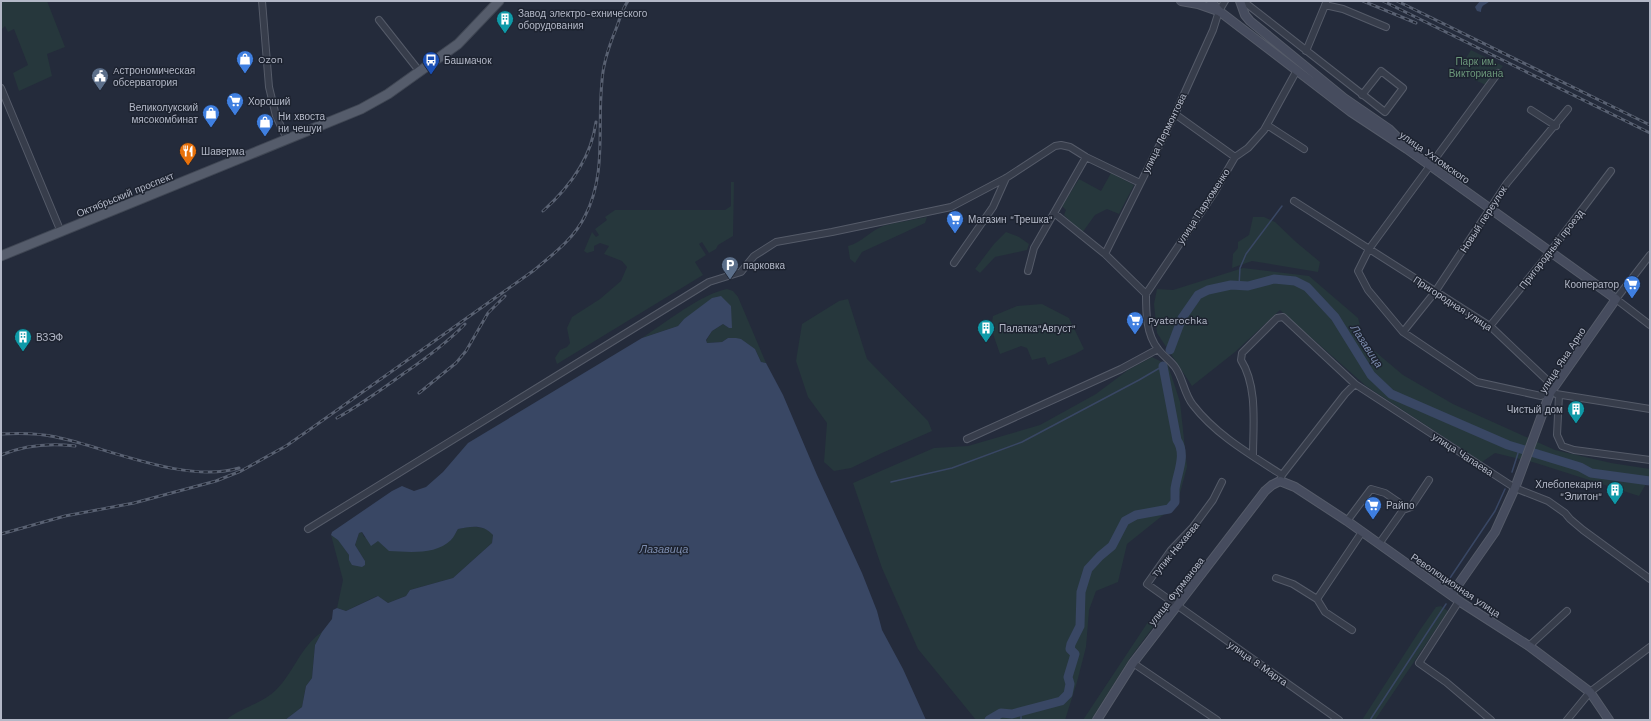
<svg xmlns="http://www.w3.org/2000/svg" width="1651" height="721" font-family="'Work Sans',sans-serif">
	<rect width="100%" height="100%" fill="#242b3b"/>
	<!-- green -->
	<path fill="#26373c" d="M1 1H47L65 47 47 54 52 76 19 91 13 73 28 65 14 29 8 32 5 26 1 30Z
		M1471 50 1503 66 1488 86 1457 72Z
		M1111 173 1134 185 1119 214 1107 209 1095 215 1082 233 1064 215 1066 210 1062 206 1079 179 1101 191Z
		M731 182H734L733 236 718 245 716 249 709 253 702 242 699 244 706 255 695 262 703 275 557 364 555 358 560 350 567 347 570 343 567 328 572 317 600 299 621 281 627 267 622 261 604 254 609 246 600 243 594 246V251L587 253 584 251 592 232 596 237 599 235 595 229 607 220 605 217 615 210H725L731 206Z
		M927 217 925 223 862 252 855 263 850 259 848 246C861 243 870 231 883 226 897 222 913 220 927 217Z
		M1253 217H1264L1275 222 1296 242 1320 262 1318 272 1252 261 1232 268 1233 254 1238 248V242L1249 235Z
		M1006 232 1019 237 1029 244 1027 250 995 257 980 273 975 269 994 244Z
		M1243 268 1309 276 1358 318 1365 343 1403 375 1453 404 1555 450 1611 463 1650 469V477L1639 496 1536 463 1495 453 1482 462 1366 386 1280 310 1235 352 1192 386 1157 333 1154 304 1157 289 1173 290Z
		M727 289 733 291 738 297 766 363 761 362 755 349 728 338 722 342 707 343 706 341 712 331 723 324 729 328 731 306 684 319 678 326 642 338C665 323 701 294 727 289Z
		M848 299 867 359 928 421 932 431 882 453 851 468 834 471 824 462 827 423 808 397 796 361 802 324 839 301Z
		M1042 304 1069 318 1084 349 1075 354 1048 365 1045 357 1032 360 1027 348 1021 346 1000 354 991 328 993 316 1017 306Z
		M1152 357 1168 365 1180 402 1187 467 1177 504 1127 544 1118 582 1096 591 1089 610 1086 647 1077 682 1065 720H976L918 649 882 568 853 483 934 448 968 446 1040 425 1096 394 1128 370Z
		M472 526 488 529 493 535 492 543 453 578 410 590 406 596 388 603 377 596 346 611 337 608 343 580 331 535 338 539 349 555V560L365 561 355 545 359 533 362 532 364 537 378 541 451 540 458 529Z
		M1441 606 1448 611 1375 720H1362L1420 630 1436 607Z
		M1148 622 1153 627 1130 658 1091 720H1083Z
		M322 632 315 645 312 678 306 686 302 707 285 720H226C241 707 262 704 276 690 294 672 301 646 322 632Z"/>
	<!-- water -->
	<path fill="#394764" d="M1480 1H1490C1486 5 1481 4 1481 12L1477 11 1475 7Z
		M721 296 731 306 732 328H729L723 324 712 331 706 340 707 343 722 342 728 338H736L741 339 755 349 761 362 766 363 783 395 817 475 862 573 877 611 882 630 903 669 926 720H285L302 707 306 686 312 678 315 645 322 632 332 619 333 610 337 608 346 611 378 596 388 603 406 596 410 590 453 578 492 543 493 535C484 524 471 526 458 529 456 532 454 537 451 540 436 555 409 552 389 551L378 541 371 546 362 532 359 533 355 545 365 561V565L362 567 352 565 349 560V555L338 540 331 535 332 532 392 491 402 486 414 491 426 487 443 472 468 443 642 338 678 326 684 319 712 298Z"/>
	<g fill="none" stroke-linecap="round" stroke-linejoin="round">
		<!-- stream -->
		<path stroke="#394764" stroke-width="1.5" d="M1239 286 1240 268 1246 254 1282 206
			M1512 472 1520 447
			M891 482 952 468 1022 442 1139 380 1163 366
			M1450 578 1495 511 1505 489
			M1021 720V712
			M1370 720 1446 604"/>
		<!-- river -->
		<path stroke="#394764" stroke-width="9" d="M1170 350 1182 318 1198 295 1208 290 1231 285 1248 286 1274 279 1295 281 1307 287 1335 317 1371 375 1391 394 1508 445 1580 467 1591 473 1650 481
			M989 720 1001 713 1012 714 1061 701 1068 694 1070 684 1068 677 1075 654 1070 649 1071 644 1080 626 1081 592 1088 569 1100 556 1112 546 1125 521 1136 515 1169 509 1175 502C1175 498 1175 493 1175 489 1177 473 1187 455 1177 440L1163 366"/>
		<!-- street casing -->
		<g stroke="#555b69" stroke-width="8">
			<path id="street" d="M262 1 269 87 276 116 287 139
				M1243 1 1385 112 1403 88 1381 71 1362 95
				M1325 5 1343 9 1386 27
				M379 20 420 72
				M1306 51 1326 3
				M1498 73 1369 249 1358 271 1368 290 1403 332 1477 382 1541 396 1550 393
				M1 88 61 232
				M1531 110 1556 126
				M1175 114 1235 157
				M1267 125 1304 149
				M1294 201 1490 326 1548 381 1550 393
				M1054 213 1105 254 1146 294C1146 312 1146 334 1158 349 1163 356 1170 360 1175 367 1183 378 1184 394 1193 405 1216 435 1251 455 1282 475L1280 481
				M1105 254 1175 114 1213 30 1219 11 1225 1
				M1650 255 1616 299 1650 325
				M954 263 993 207 1006 178
				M1028 271 1034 248 1086 157
				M1146 294 1214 193 1235 157 1248 148 1264 130 1297 70
				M1490 326 1550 252 1611 171
				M1403 332 1435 292 1507 183 1568 109
				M1556 394 1650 409
				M1559 395 1557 435 1562 446 1574 450 1650 460
				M967 439 1121 369 1158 349
				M1253 456C1253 426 1258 387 1241 360L1242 353 1277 318 1283 317 1355 384 1515 488 1548 501 1565 513 1570 519 1583 530 1650 579
				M1282 475 1345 394 1355 384
				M1222 482 1213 500 1193 527 1171 550 1147 584 1339 720
				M1347 521 1371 489 1385 493 1407 508
				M308 529 709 282 741 272 754 256 776 242 832 232 951 207 1006 178 1055 146 1061 145 1070 147 1086 157 1140 183
				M1379 544 1403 510 1411 507 1429 480
				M1276 578 1293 584 1317 599 1325 612 1352 630
				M1317 599 1362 532
				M1459 601 1419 663 1446 682 1491 720
				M1529 646 1567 611
				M1133 663 1217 720
				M1567 720 1590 692 1650 647"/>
		</g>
		<!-- secondary casing -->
		<g stroke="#555b69" stroke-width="10">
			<path id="secondary" d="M1181 1 1198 4 1218 11
				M1211 1 1219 11 1351 112 1407 149 1616 299 1550 393 1515 488 1495 532 1451 595
				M1240 1 1245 15 1250 21 1344 98 1389 129 1399 139
				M1097 720 1133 663 1265 491 1272 485 1280 481 1295 487 1347 521 1462 603 1529 646 1590 692 1609 720"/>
		</g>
		<!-- primary casing -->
		<g stroke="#404754" stroke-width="11">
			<path id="primary" d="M1 256 361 109 388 94 458 44 499 1"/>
		</g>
		<!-- street -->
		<use href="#street" stroke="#373d4b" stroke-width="6"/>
		<!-- secondary -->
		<use href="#secondary" stroke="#464c5e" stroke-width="8"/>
		<!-- primary -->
		<use href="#primary" stroke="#555c6b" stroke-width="9"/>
		<!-- rail casing -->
		<g stroke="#596172" stroke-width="3">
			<path id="rail" d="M1363 1 1416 23
				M1383 1 1650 133
				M1397 1 1650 125
				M543 211C570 187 591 159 596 122
				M419 393 456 363 466 351 488 313 505 296
				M337 418C360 405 381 390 403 374 425 359 446 344 465 324
				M1 434C19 433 38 433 56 437 108 448 186 484 239 468
				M1 455C25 445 50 443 75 446
				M1 534 65 516 134 503 216 481 241 471 286 446 309 430 533 271C552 255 574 239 585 216 607 174 597 127 602 81 603 63 609 46 616 29 620 19 622 9 628 1"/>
		</g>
		<!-- rail -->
		<use href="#rail" stroke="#1d2330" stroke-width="1.5" stroke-dasharray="4.5" stroke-linecap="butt"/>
	</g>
	<!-- icons -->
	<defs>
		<g id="building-pin" transform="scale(0.9)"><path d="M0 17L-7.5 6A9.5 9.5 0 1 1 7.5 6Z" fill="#0f9aa8" stroke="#1d2330"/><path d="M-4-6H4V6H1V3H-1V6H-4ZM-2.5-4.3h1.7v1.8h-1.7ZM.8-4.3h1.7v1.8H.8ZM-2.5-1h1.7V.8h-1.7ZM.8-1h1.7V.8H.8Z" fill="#fff"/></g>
		<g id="shop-pin" transform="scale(0.9)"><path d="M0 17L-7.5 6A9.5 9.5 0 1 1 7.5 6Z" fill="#3f7fe0" stroke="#1d2330"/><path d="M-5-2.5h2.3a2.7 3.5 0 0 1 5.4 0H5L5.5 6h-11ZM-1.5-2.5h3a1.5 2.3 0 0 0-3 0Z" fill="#fff"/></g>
		<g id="bus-pin" transform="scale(0.9)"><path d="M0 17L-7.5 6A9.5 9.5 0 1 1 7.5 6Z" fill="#1a4fb4" stroke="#1d2330"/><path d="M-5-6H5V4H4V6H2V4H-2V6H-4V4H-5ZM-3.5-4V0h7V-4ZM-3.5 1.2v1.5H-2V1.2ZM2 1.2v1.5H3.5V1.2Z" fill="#fff"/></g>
		<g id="civic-pin" transform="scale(0.9)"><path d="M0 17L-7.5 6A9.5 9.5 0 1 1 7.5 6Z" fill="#5c6f8a" stroke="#1d2330"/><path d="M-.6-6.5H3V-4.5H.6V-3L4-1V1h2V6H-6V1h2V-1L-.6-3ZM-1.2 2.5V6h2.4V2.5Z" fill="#fff"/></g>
		<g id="supermarket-pin" transform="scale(0.9)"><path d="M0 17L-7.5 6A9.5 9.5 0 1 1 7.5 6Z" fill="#3f7fe0" stroke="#1d2330"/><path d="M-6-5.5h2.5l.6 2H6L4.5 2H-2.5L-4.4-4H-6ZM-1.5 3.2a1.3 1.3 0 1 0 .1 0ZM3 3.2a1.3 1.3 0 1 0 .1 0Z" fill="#fff"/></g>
		<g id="restaurant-pin" transform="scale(0.9)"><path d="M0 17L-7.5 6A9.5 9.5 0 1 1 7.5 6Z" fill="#e8710a" stroke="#1d2330"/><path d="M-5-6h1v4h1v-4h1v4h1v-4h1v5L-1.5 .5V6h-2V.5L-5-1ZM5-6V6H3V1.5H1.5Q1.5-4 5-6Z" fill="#fff"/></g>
		<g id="parking-pin" transform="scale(0.9)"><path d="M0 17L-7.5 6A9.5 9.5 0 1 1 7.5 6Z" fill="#5c6f8a" stroke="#1d2330"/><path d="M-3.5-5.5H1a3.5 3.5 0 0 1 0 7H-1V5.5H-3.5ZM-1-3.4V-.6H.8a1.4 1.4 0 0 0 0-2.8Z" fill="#fff"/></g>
	</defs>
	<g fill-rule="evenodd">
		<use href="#building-pin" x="505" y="19"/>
		<use href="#shop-pin" x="245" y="59"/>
		<use href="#bus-pin" x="431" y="60"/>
		<use href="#civic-pin" x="100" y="76"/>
		<use href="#supermarket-pin" x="235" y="101"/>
		<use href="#shop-pin" x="211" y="113"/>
		<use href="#shop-pin" x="265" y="122"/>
		<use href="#restaurant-pin" x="188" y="151"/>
		<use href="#supermarket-pin" x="955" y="219"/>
		<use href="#parking-pin" x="730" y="265"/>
		<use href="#supermarket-pin" x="1632" y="284"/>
		<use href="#supermarket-pin" x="1135" y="320"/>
		<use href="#building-pin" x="986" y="328"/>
		<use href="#building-pin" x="23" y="337"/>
		<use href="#building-pin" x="1576" y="409"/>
		<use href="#building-pin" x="1615" y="490"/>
		<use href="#supermarket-pin" x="1373" y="505"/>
	</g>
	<g text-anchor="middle" stroke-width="3" stroke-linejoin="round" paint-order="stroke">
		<!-- poi labels -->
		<g font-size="10" fill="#b3b8c7" stroke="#1d2330" text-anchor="start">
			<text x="518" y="17">Завод электро-ехнического<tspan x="518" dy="12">оборудования</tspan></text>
			<text x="258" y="63">Ozon</text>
			<text x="444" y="64">Башмачок</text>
			<text x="113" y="74">Aстрономическая<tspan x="113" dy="12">обсерватория</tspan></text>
			<text x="248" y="105">Хороший</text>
			<text x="198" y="111" text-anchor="end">Великолукский<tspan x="198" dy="12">мясокомбинат</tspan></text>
			<text x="278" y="120">Ни хвоста<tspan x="278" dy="12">ни чешуи</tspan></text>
			<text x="201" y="155">Шаверма</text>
			<text x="968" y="223">Магазин "Трешка"</text>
			<text x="743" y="269">парковка</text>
			<text x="1619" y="288" text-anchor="end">Кооператор</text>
			<text x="1148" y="324">Pyaterochka</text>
			<text x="999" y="332">Палатка"Август"</text>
			<text x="36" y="341">ВЗЭФ</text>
			<text x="1563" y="413" text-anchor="end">Чистый дом</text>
			<text x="1602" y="488" text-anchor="end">Хлебопекарня<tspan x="1602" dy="12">"Элитон"</tspan></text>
			<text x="1386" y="509">Райпо</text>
		</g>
		<!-- park labels -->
		<g font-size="10" fill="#6b977a" stroke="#1d2330">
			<text x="1476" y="65">Парк им.<tspan x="1476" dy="12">Викториана</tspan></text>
		</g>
		<!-- street labels -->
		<g font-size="10" fill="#b3b8c7" stroke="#1d2330">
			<text transform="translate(1164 133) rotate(-64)" y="4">улица Лермонтова</text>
			<text transform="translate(1435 157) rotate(35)" y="4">улица Ухтомского</text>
			<text transform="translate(125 194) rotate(-22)" y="4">Октябрьский проспект</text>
			<text transform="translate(1203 206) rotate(-57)" y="4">улица Пархоменко</text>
			<text transform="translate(1483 219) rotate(-57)" y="4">Новый переулок</text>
			<text transform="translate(1551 249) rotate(-52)" y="4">Пригородный проезд</text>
			<text transform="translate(1453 303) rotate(33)" y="4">Пригородная улица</text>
			<text transform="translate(1562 360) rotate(-57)" y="4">улица Яна Арно</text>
			<text transform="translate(1463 454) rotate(33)" y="4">улица Чапаева</text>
			<text transform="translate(1175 549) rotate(-50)" y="4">тупик Нехаева</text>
			<text transform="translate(1456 585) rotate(34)" y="4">Революционная улица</text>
			<text transform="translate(1176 591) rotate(-52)" y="4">улица Фурманова</text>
			<text transform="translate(1258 663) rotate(35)" y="4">улица 8 Марта</text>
		</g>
		<!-- water labels -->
		<g font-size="11" font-style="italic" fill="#7c8cae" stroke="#1d2330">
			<text transform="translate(1367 346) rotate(57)" y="4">Лазавица</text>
			<text x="664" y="553">Лазавица</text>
		</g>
	</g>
	<!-- border -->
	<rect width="1651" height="721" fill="none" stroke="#b3b8c7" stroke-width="4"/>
</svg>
